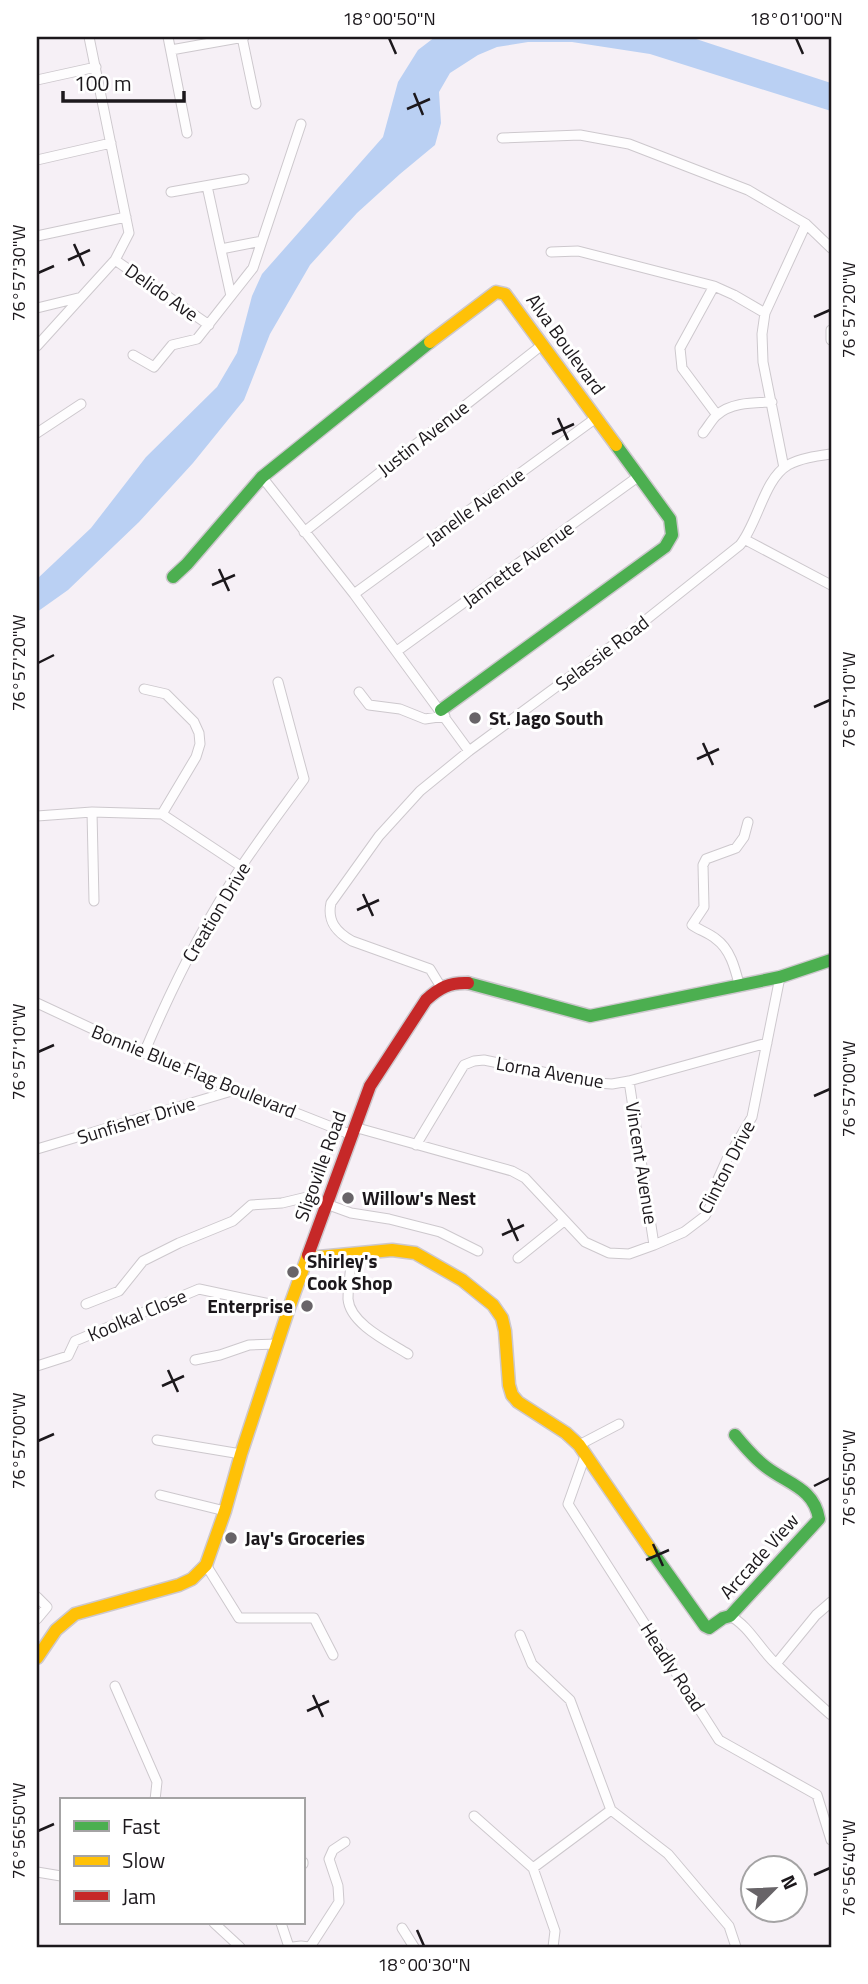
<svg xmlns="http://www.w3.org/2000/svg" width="868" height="1984" font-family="'Titillium Web',sans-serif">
	<rect width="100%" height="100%" fill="#f6f0f6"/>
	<!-- water -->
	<path fill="#bad0f3" d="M435 37H690L831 83V111L650 54 572 42H528L497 47 478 55 450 73 439 92 441 123 435 145 400 174 357 213 310 265 270 334 244 400 193 463 139 522 68 590 37 612V579L91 528 146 457 217 387 237 353 252 296 262 274 383 137 398 82 418 50Z"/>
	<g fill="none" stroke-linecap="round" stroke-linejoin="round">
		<!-- street casing -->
		<g stroke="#cdc8cd" stroke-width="11">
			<path id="street" d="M168 37 187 133
				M242 37 256 104
				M171 50 244 37
				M37 80 96 67
				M502 138 580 135 629 144 748 190 806 224 831 248
				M37 160 111 143
				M207 186 231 296
				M171 192 244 179
				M37 236 126 217
				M221 249 262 241
				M551 252 578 251 714 286 734 295 765 313
				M115 260 209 325
				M714 286 680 348 682 368 717 415
				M37 308 78 298
				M831 330V340
				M37 346 115 260 129 233 89 37
				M133 355 154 367 172 345 197 339 253 268 301 124
				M37 433 81 404
				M703 433C708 427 712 419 717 415 732 402 754 403 772 402
				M784 468 763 362 762 334 765 313 806 224
				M262 477 354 594 469 751
				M304 532 542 345
				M744 539 831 585
				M354 594 596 418
				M397 651 639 476
				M144 689 166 694 194 722 199 733 200 744 196 757 162 814
				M359 692 369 705 400 709 425 719 445 716
				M92 812 94 901
				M37 816 92 812 162 814 242 867
				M739 984C735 968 730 949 716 939 709 933 699 930 692 925L704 907 703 865 706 859 736 848 744 837 748 822
				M441 987 430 969 352 941C336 932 327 921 331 903L379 836 420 791 469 751 632 631 740 545C758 523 764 479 788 465 801 458 817 456 831 454
				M37 1003 144 1053 352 1135
				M144 1053C172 987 202 926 241 867 261 837 283 808 304 779L278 682
				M629 1081 654 1245
				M354 1127 512 1171 525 1178 585 1242 609 1253 629 1254 654 1245 684 1232 705 1216 714 1199 718 1179 727 1159 752 1117 780 977
				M416 1145 464 1065 474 1061 484 1060 597 1083 612 1084 629 1081 767 1043
				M37 1149 235 1090
				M352 1255C351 1269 348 1285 348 1299 350 1324 389 1342 408 1354
				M518 1258 564 1221
				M86 1304 119 1291 143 1261 179 1243 233 1221 251 1205 282 1203 307 1197 351 1213 389 1219 440 1232 478 1251
				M195 1360 220 1355 249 1345 277 1344
				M37 1366 68 1356 75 1341 199 1289 289 1308
				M157 1440 241 1454
				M579 1445 619 1424
				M585 1456 568 1504 719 1740 817 1795 831 1840
				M160 1495 225 1511
				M206 1565 239 1618H314L333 1655
				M37 1597 47 1607 37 1619
				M730 1616C748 1625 760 1649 775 1663 793 1681 812 1698 831 1715
				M520 1635 532 1664 570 1700 611 1810 668 1854 729 1926 736 1947
				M776 1664 816 1615 831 1602
				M115 1686 157 1782 155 1800
				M474 1816 533 1868 555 1931 553 1947
				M303 1864V1862
				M533 1868 611 1810
				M37 1872 61 1876
				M214 1923 240 1947
				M281 1923 289 1947
				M402 1928 414 1947
				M293 1947 301 1946 309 1947
				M310 1947 339 1902 338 1886 329 1859 333 1850 345 1842"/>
		</g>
		<!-- fast casing -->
		<g stroke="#cdc8cd" stroke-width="15">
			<path id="fast" d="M173 577 187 564 262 477 430 342
				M441 710 665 547 672 535 670 519 616 445
				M468 983 590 1016 780 977 831 960
				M651 1550 705 1626 709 1628 723 1618 730 1616 819 1519C814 1488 788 1484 766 1467 754 1458 744 1446 735 1435"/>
		</g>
		<!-- slow casing -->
		<g stroke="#cdc8cd" stroke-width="15">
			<path id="slow" d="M430 342 496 292 505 294 616 445
				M308 1258 392 1250 415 1253 462 1280 493 1305 502 1318 505 1331 509 1385 512 1395 518 1402 566 1433 579 1445 651 1550
				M37 1658 56 1630 75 1614 179 1585 192 1579 206 1565 225 1511 241 1454 289 1308 308 1255"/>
		</g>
		<!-- jam casing -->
		<g stroke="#cdc8cd" stroke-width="15">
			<path id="jam" d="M308 1255 370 1086 426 1000C439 988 450 982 468 983"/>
		</g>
		<!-- street -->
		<use href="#street" stroke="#fefdfe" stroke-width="9"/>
		<!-- fast -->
		<use href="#fast" stroke="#4caf50" stroke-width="12"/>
		<!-- slow -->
		<use href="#slow" stroke="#ffc107" stroke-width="12"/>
		<!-- jam -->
		<use href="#jam" stroke="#c62828" stroke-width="12"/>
	</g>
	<!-- ticks -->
	<path fill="none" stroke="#1c181c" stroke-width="2.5" d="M389 38 396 54M796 38 803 54M414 93 423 115M407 109 430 99M74 244 84 266M68 260 90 250M38 273 54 266M814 317 830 310M558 418 568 440M552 434 574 424M219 569 229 591M212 585 235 575M38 663 54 655M814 707 830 700M703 743 713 765M697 759 719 749M363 894 373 916M357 910 379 900M38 1052 54 1045M814 1096 830 1089M508 1219 518 1241M502 1235 524 1225M168 1370 178 1392M162 1386 184 1376M38 1441 54 1434M814 1486 830 1478M653 1544 663 1566M646 1560 669 1550M313 1695 323 1717M307 1711 329 1701M38 1831 54 1824M814 1875 830 1868M417 1930 424 1946"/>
	<!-- markers -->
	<g fill="#686468" stroke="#fff" stroke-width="2.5">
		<circle cx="475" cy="718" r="7"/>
		<circle cx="348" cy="1198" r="7"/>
		<circle cx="293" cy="1272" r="7"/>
		<circle cx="307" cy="1306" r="7"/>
		<circle cx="231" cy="1538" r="7"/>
	</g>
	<g text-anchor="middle" stroke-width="6" stroke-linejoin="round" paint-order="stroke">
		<!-- street labels -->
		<g font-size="19" fill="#1c181c" stroke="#fff">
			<text transform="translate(162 292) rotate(35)" y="7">Delido Ave</text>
			<text transform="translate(566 344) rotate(54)" y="7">Alva Boulevard</text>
			<text transform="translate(423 438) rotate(-38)" y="7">Justin Avenue</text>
			<text transform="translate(475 506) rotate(-36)" y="7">Janelle Avenue</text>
			<text transform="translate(518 564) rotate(-36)" y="7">Jannette Avenue</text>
			<text transform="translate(602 653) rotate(-37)" y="7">Selassie Road</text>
			<text transform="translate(216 912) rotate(-59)" y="7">Creation Drive</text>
			<text transform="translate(194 1071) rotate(22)" y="7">Bonnie Blue Flag Boulevard</text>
			<text transform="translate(550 1072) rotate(10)" y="7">Lorna Avenue</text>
			<text transform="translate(136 1120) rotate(-17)" y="7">Sunfisher Drive</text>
			<text transform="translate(642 1163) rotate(81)" y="7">Vincent Avenue</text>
			<text transform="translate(320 1166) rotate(-70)" y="7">Sligoville Road</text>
			<text transform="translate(726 1167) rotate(-63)" y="7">Clinton Drive</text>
			<text transform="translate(137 1315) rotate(-23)" y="7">Koolkal Close</text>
			<text transform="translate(759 1556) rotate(-48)" y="7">Arccade View</text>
			<text transform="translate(673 1667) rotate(57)" y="7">Headly Road</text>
		</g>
		<!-- poi labels -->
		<g font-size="19" font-weight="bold" fill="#1c181c" stroke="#fff" text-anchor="start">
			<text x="489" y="725">St. Jago South</text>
			<text x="362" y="1205">Willow's Nest</text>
			<text x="307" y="1268">Shirley's<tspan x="307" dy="22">Cook Shop</tspan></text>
			<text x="293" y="1313" text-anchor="end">Enterprise</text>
			<text x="245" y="1545">Jay's Groceries</text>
		</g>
	</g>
	<!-- border -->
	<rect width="868" height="1984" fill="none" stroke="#ffffff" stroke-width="77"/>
	<!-- legend -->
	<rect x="60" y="1798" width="245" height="126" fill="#ffffff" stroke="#a4a3a4" stroke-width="2"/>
	<rect x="74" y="1821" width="35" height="10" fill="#4caf50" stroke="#a4a3a4" stroke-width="2"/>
	<text x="122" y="1834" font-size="21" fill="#1c181c">Fast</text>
	<rect x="74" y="1856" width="35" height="10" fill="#ffc107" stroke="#a4a3a4" stroke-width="2"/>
	<text x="122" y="1868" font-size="21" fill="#1c181c">Slow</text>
	<rect x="74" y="1891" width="35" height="10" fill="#c62828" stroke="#a4a3a4" stroke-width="2"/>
	<text x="122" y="1904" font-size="21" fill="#1c181c">Jam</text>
	<!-- north arrow -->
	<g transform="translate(774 1889) rotate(66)"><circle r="33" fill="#ffffff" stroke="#a4a3a4" stroke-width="2"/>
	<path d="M0-5L12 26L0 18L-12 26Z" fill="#686468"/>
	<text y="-10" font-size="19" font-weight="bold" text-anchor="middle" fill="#1c181c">N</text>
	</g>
	<!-- scale -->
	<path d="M63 91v10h121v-10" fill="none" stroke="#1c181c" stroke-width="3.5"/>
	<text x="74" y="91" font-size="21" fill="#1c181c" stroke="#ffffff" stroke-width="5" paint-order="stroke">100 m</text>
	<rect x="38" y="38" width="792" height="1908" fill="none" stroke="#1c181c" stroke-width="2.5"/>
	<g font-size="18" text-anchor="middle" fill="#1c181c">
		<text x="389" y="25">18°00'50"N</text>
		<text x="796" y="25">18°01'00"N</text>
		<text transform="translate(19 273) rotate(-90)" y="6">76°57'30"W</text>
		<text transform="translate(849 310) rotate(-90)" y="6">76°57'20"W</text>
		<text transform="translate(19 663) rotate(-90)" y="6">76°57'20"W</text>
		<text transform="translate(849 700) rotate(-90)" y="6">76°57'10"W</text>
		<text transform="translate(19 1052) rotate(-90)" y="6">76°57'10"W</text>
		<text transform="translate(849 1089) rotate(-90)" y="6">76°57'00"W</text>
		<text transform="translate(19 1441) rotate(-90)" y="6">76°57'00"W</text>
		<text transform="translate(849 1478) rotate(-90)" y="6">76°56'50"W</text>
		<text transform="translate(19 1831) rotate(-90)" y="6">76°56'50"W</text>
		<text transform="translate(849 1868) rotate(-90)" y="6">76°56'40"W</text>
		<text x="424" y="1971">18°00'30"N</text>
	</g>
</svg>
